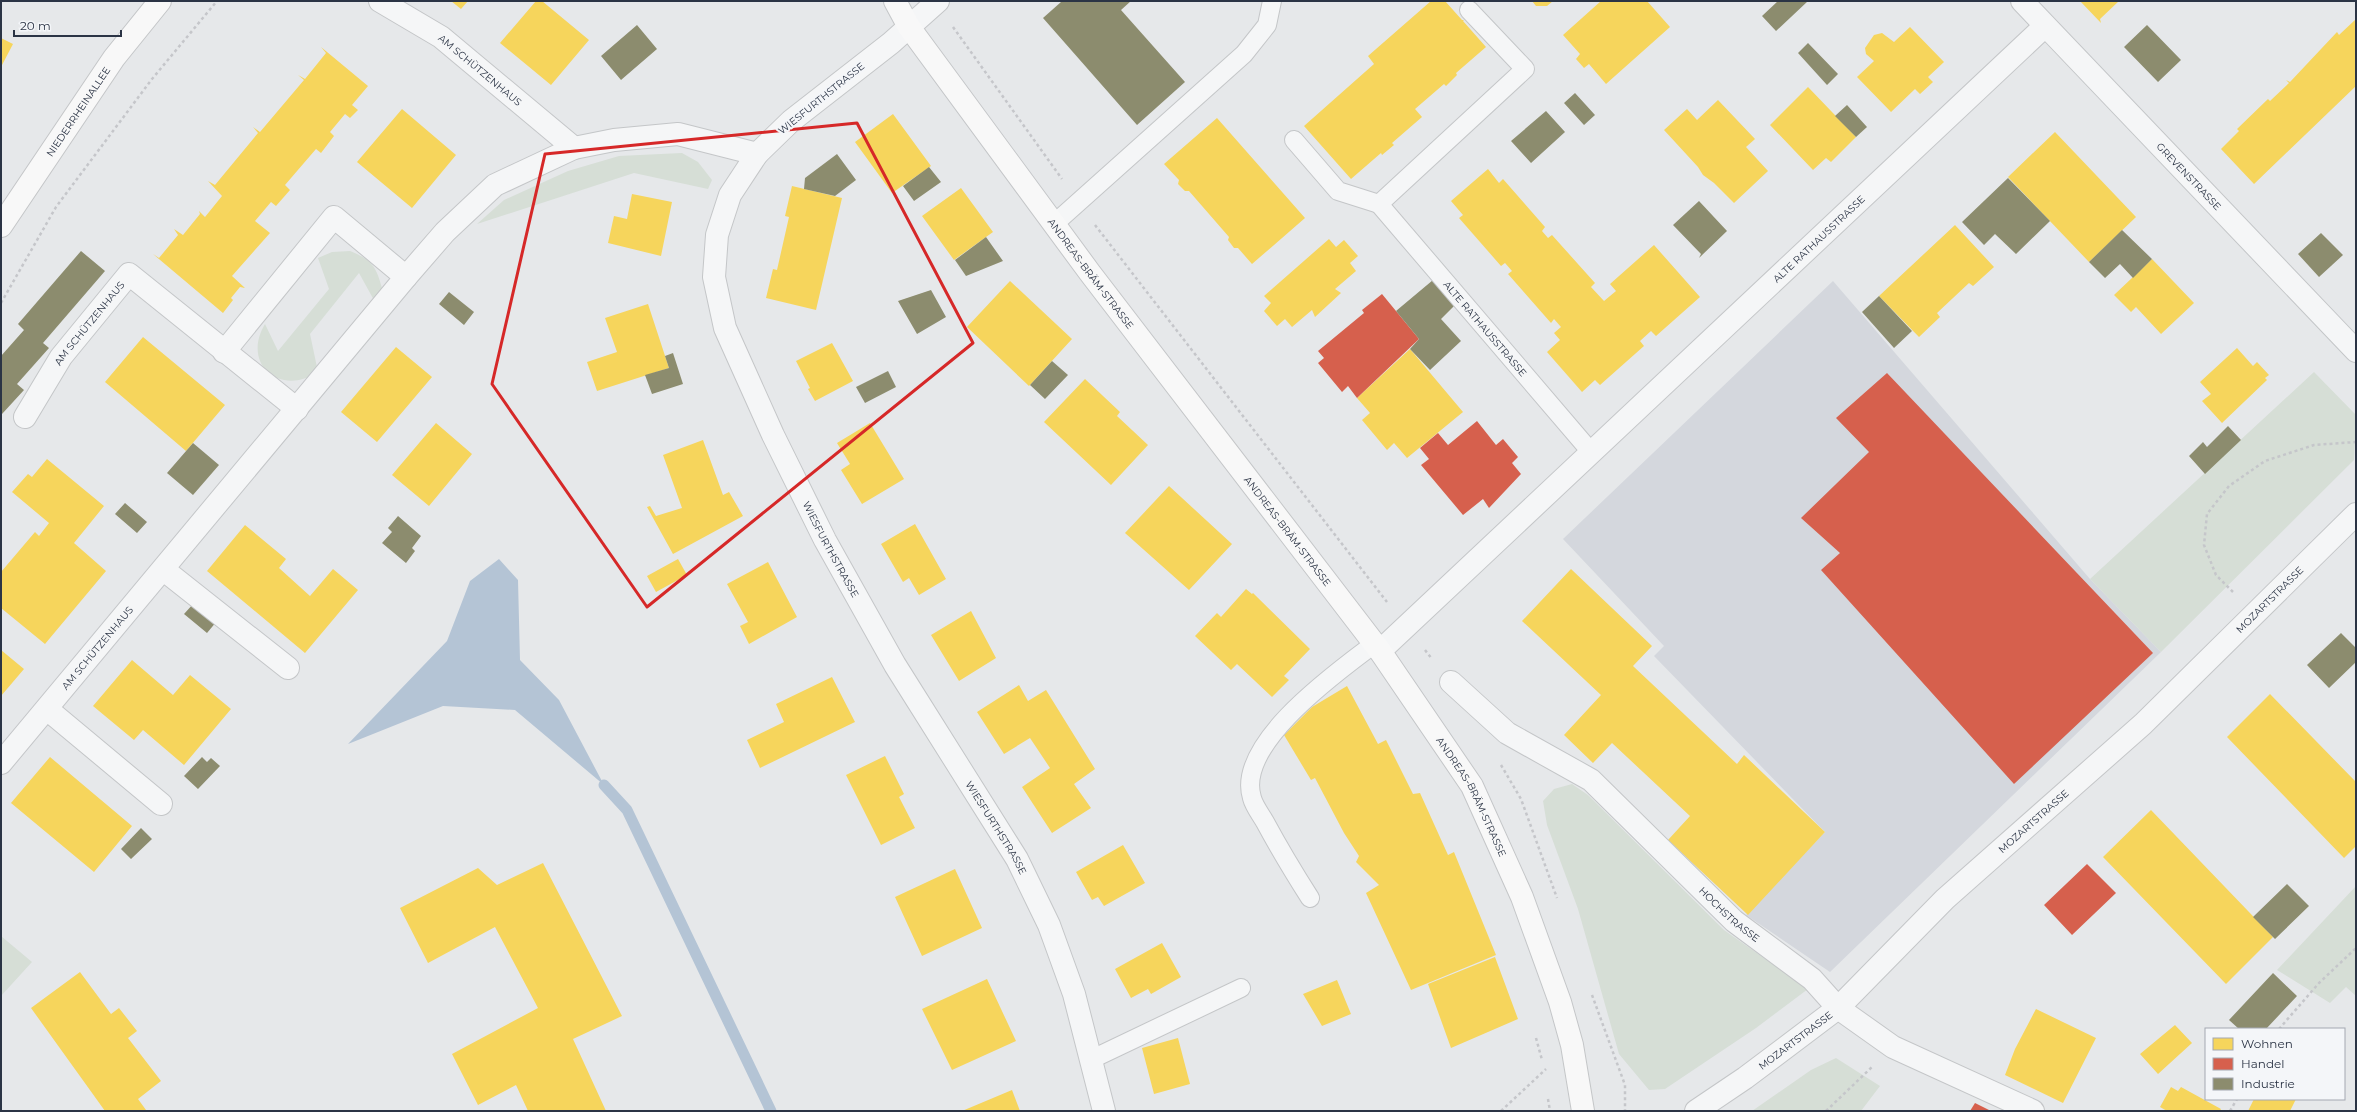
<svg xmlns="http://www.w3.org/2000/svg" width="2357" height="1112" font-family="Montserrat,sans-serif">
	<rect width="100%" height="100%" fill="#e6e8ea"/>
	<!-- built -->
	<path fill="#d4d7dd" d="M1833 281 2090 579 2161 652 1830 972 1746 915 1825 832 1654 656 1664 646 1563 539Z"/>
	<!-- green -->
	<path fill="#d6ded6" d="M682 153 698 162 712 180 708 189 634 173 477 224 504 200 568 171 619 156Z
		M350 251C372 260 376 266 382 288L375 302 359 273 310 334 318 372C280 397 241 364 265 324L278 351 329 289 318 258 332 252Z
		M2314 372 2356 415 2354 460 2161 652 2090 579Z
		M1572 784 1588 795 1724 930 1808 989 1756 1028 1665 1089 1649 1090 1619 1054 1578 909 1547 825 1543 801 1554 789Z
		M2356 886V996L2346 987 2330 1003 2277 970Z
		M1 936 32 962 1 996Z
		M1836 1058 1880 1086 1861 1111H1752L1811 1070Z"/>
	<!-- water -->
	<path fill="#b4c4d5" d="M499 559 518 580 520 660 559 700 604 785 515 710 443 706 348 744 447 641 470 581Z"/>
	<!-- homes -->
	<path fill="#f6d55c" d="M451 1H468L461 9Z
		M536 1H542L589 40 551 85 500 43Z
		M1431 1H1445L1462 20H1464L1463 21 1486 47 1456 73 1457 75 1446 86 1444 84 1415 109 1422 117 1392 143 1394 145 1382 155 1381 153 1351 179 1304 126 1374 64 1368 56Z
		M1532 1H1553L1547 6H1536Z
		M1601 1H1647L1670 27 1606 84 1589 64 1584 68 1576 59 1580 54 1563 35Z
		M2080 1H2119L2100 19 2101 23Z
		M2356 19V86L2254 184 2221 149 2239 131 2237 129 2268 99 2270 101 2289 83 2286 80 2290 82 2337 32 2339 35Z
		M1910 27 1944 62 1928 77 1933 82 1920 94 1915 89 1891 112 1857 77 1874 61 1866 54 1865 48 1874 35 1882 33 1894 42Z
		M1 38 13 44 1 67Z
		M321 47 368 86 352 105 358 110 350 118 345 114 330 132 334 136 321 153 316 149 285 185 290 190 276 206 271 202 255 221 270 233 232 276 245 288 240 287 231 298 233 300 223 313 153 254 159 258 178 235 174 229 183 235 200 214 199 211 205 217 222 196 208 181 215 185 258 133 253 127 260 132 304 80 298 75 305 79 326 53Z
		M1808 87 1856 137 1831 162 1826 158 1813 170 1770 125Z
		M1718 100 1755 139 1746 147 1768 171 1734 203 1714 183 1703 175 1698 167 1664 130 1687 109 1697 120Z
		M402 109 456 155 412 208 357 162Z
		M893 114 931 166 892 193 855 142Z
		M1217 118 1305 218 1252 264 1238 248H1234L1228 240 1229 237 1189 191H1185L1178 184 1179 180 1164 164Z
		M2055 132 2136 217 2089 262 2008 177Z
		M1488 169 1499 183 1503 179 1545 227 1542 231 1548 238 1552 235 1595 283 1591 287 1604 301 1616 291 1610 284 1654 245 1700 297 1656 336 1651 331 1640 341 1644 346 1600 385 1595 380 1582 392 1547 352 1560 340 1554 333 1561 327 1554 319 1551 323 1508 274 1512 271 1505 263 1501 266 1459 218 1463 215 1451 201Z
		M792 186 842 198 816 310 766 298 773 269 777 270 789 217 785 216Z
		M961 188 993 232 954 260 922 216Z
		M632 194 672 202 661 256 608 243 614 216 627 219Z
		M1955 225 1994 267 1973 286 1969 283 1937 313 1940 317 1919 337 1879 296Z
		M1329 239 1336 247 1344 240 1358 256 1350 263 1356 271 1335 289 1341 293 1315 317 1312 310 1292 327 1285 319 1277 326 1264 311 1271 303 1264 296Z
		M2152 259 2194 303 2161 334 2136 307 2131 312 2114 295Z
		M1010 281 1072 339 1029 386 967 327Z
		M648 304 669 368 597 391 587 362 617 352 605 318Z
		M143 337 225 405 186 451 105 382Z
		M832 343 853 381 815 401 808 389 810 388 796 361Z
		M396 347 432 377 377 442 341 412Z
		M2237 348 2253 366 2257 362 2269 375 2265 378 2267 380 2222 423 2202 401 2211 394 2200 382Z
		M1410 349 1463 412 1407 458 1394 443 1387 450 1362 420 1370 413 1357 398Z
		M1085 379 1120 412 1117 416 1148 445 1111 485 1044 422Z
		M436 423 472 454 429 506 392 475Z
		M870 423 904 479 862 504 841 470 850 464 837 443Z
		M703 440 723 495 729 492 743 516 673 554 647 507 650 506 656 516 682 508 663 455Z
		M47 459 104 506 74 543 106 571 45 644 1 608V572L35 532 39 536 49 523 12 492 28 474 32 477Z
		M1169 486 1232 544 1189 590 1125 533Z
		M915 524 946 579 919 595 909 578 903 582 881 544Z
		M245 525 286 559 279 568 310 596 333 569 358 590 305 653 207 571Z
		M678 559 687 575 656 592 647 576Z
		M768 562 797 617 749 644 740 626 748 622 727 584Z
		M1571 569 1652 646 1633 666 1737 764 1744 755 1825 832 1748 915 1668 840 1690 816 1612 743 1593 763 1564 735 1601 695 1522 621Z
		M1246 589 1252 594 1253 593 1310 649 1284 676 1289 680 1272 697 1237 664 1231 670 1195 636 1217 613 1221 617Z
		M971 611 996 658 959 681 931 635Z
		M1 650 24 669 1 696Z
		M132 660 173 695 190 675 231 709 184 765 143 730 134 740 93 706Z
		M832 677 855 722 760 768 747 740 784 722 776 704Z
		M1019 685 1028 701 1046 690 1095 769 1074 784 1091 808 1052 833 1022 787 1050 768 1030 738 1004 754 977 712Z
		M1347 686 1378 744 1386 740 1413 794 1420 793 1448 855 1454 852 1496 955 1411 990 1366 893 1379 885 1356 862 1359 856 1344 833 1315 778 1311 780 1284 735 1312 707Z
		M2270 694 2356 782V846L2344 858 2227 737Z
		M885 756 904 794 899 797 915 828 881 845 846 775Z
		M50 757 132 826 94 872 11 803Z
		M2151 810 2273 937 2226 984 2103 857Z
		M1123 845 1145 883 1104 906 1098 897 1092 900 1076 872Z
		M543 863 622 1016 573 1039 606 1111H528L516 1085 478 1105 452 1054 538 1008 495 927 428 963 400 908 478 868 497 885Z
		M955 869 982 928 922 956 895 897Z
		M1162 943 1181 977 1151 994 1148 989 1131 998 1115 969Z
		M1495 957 1518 1019 1451 1048 1428 984Z
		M80 972 111 1014 119 1008 137 1031 128 1038 161 1081 138 1099 146 1110 144 1111H105L31 1008Z
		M987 979 1016 1041 952 1070 922 1009Z
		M1337 980 1351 1014 1322 1026 1303 994Z
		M2036 1009 2096 1038 2063 1103 2005 1075 2015 1049Z
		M2175 1025 2192 1043 2158 1074 2140 1054Z
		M1178 1038 1190 1084 1154 1094 1142 1048Z
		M2171 1087 2178 1091 2181 1087 2221 1109 2220 1111H2167L2160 1107Z
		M1012 1090 1020 1111H962Z
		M2254 1099H2296L2290 1111H2248Z"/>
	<!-- shops -->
	<path fill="#d6604d" d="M1382 294 1419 339 1357 398 1348 386 1342 392 1318 363 1324 358 1318 351 1364 313 1362 310Z
		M1887 373 2153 653 2014 784 1821 570 1840 553 1801 518 1869 452 1836 418Z
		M1477 421 1496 445 1503 439 1518 457 1512 463 1521 474 1489 508 1483 499 1463 515 1421 465 1429 459 1420 448 1438 433 1448 445Z
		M2087 864 2116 893 2072 935 2044 905Z
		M1975 1103 1991 1111H1970Z"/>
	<!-- industry -->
	<path fill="#8c8c6e" d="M1060 1H1131L1121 10 1185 82 1137 125 1043 18 1061 2Z
		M1778 1H1808L1776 31 1762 16Z
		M637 25 657 49 621 80 601 56Z
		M2147 25 2181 60 2158 82 2124 47Z
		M1808 43 1838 74 1827 85 1798 53Z
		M1575 93 1595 115 1584 125 1564 103Z
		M1847 105 1867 127 1856 137 1835 116Z
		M1546 111 1565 132 1531 163 1511 141Z
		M837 154 856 180 835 196 804 189 805 178Z
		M929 167 941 182 914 201 903 186Z
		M2008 178 2050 221 2016 254 1995 234 1984 245 1962 222Z
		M1699 201 1727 231 1699 258 1701 254 1673 225Z
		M2122 230 2152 259 2133 278 2120 264 2105 278 2089 262Z
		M2321 233 2343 255 2319 277 2298 254Z
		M986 237 1003 261 966 276 955 260Z
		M81 251 105 271 43 343 49 348 17 384 24 390 2 414 1 356 24 330 18 324Z
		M1433 280 1455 305 1441 319 1461 341 1430 370 1410 349 1419 339 1396 311Z
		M931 290 946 317 917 334 898 301Z
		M449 292 474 312 464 325 439 304Z
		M1879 296 1912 331 1894 348 1862 312Z
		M673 353 683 384 652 394 645 375 669 368 665 356Z
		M1052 361 1068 375 1045 399 1030 385Z
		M888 371 896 387 865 403 856 387Z
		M2228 426 2241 440 2205 474 2189 456 2203 442 2207 447Z
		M193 443 219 465 193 495 167 473Z
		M125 503 147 522 137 533 115 514Z
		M398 516 421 536 412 548 415 551 406 563 382 543 392 532 388 528Z
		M194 603 217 621 207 633 184 614Z
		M2341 633 2356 648V662L2329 688 2307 665Z
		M202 757 207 762 211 758 220 766 198 789 184 776Z
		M141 828 152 839 131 859 121 849Z
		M2287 884 2309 906 2275 939 2253 917Z
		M2273 973 2297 996 2266 1029H2239L2229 1020Z"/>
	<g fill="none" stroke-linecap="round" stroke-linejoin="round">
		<!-- stream -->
		<path stroke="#b4c4d5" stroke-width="11" d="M604 785 627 810 771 1111"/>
		<!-- lane casing -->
		<g stroke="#c4c6c8" stroke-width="20">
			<g id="lane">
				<path id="s1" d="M1469 10 1525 69 1379 204 1591 452"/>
				<path d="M1294 140 1338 191 1379 204"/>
				<path d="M1054 224 1244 54 1267 25 1272 1"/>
				<path d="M1310 898C1294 873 1279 848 1265 822 1261 815 1254 806 1252 798 1235 744 1337 672 1374 644"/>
				<path d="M1090 1060 1241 988"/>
			</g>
		</g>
		<!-- street casing -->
		<g stroke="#c4c6c8" stroke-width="24">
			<g id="street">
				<path id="s2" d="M380 1 441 37 574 148"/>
				<path id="s3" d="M938 1 891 43 791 121 757 154 730 195 717 235 714 277 725 328 773 435 825 540 895 665 1017 859 1049 925 1074 994 1104 1111"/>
				<path id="s4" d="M2022 1 2356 351"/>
				<path d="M224 352 334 217 406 277"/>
				<path id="s5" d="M25 417 61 357 129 274 297 409"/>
				<path d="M164 570 288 668"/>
				<path id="s6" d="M1380 651 2045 26"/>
				<path id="s7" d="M1451 682 1507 733 1591 780 1734 921 1812 979 1838 1008 1893 1047 2033 1111"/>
				<path d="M47 709 161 804"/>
				<path id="s8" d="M1 763 406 277 445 232 495 185 574 148 614 140 678 134 757 154"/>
				<path id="s9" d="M1696 1111 1745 1078 1838 1008 1945 899 2143 724 2356 514"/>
			</g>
		</g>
		<!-- secondary casing -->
		<g stroke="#c4c6c8" stroke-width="24">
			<g id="secondary">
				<path id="s10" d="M895 1 909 27 1090 273 1380 651 1472 786 1522 897 1560 1002 1572 1045 1583 1111"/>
				<path id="s11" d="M1 226 114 58 160 1"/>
			</g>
		</g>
		<!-- path -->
		<path stroke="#c5c6ca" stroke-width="2.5" stroke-dasharray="3 3" stroke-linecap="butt" d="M953 27 1062 179
			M1095 225 1387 602
			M1 303 56 207 152 79 217 1
			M2233 592 2216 575 2204 545 2207 514 2229 486 2265 461 2314 445 2356 442
			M1425 650 1432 659
			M1501 765 1521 799 1557 898
			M1592 995 1625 1085V1111
			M2279 1029 2319 983 2356 948
			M1536 1038 1542 1060
			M1548 1099 1550 1111
			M1501 1111 1546 1069
			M1826 1111 1872 1067
			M2230 1111 2237 1099"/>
		<!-- lane -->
		<use href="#lane" stroke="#f5f6f7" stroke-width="18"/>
		<!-- street -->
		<use href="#street" stroke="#f5f6f7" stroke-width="22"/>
		<!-- secondary -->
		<use href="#secondary" stroke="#f8f8f8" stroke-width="22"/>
	</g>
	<!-- marked area -->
	<path fill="none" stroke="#d62828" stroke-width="3" stroke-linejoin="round" d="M857 123 973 343 647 607 492 384 545 154Z"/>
	<g text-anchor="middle" stroke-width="4" stroke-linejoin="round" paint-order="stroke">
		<!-- street labels -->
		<g font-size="10" fill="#2b3445" stroke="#f4f6f9">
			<text dy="4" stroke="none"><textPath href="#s2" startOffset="122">AM SCHÜTZENHAUS</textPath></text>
			<text transform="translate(821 98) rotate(-39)" y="4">WIESFURTHSTRASSE</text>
			<text dy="4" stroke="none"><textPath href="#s11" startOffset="138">NIEDERRHEINALLEE</textPath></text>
			<text dy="4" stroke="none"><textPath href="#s4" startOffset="242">GREVENSTRASSE</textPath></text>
			<text dy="4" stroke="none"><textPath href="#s6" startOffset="602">ALTE RATHAUSSTRASSE</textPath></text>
			<text dy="4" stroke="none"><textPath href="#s10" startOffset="336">ANDREAS-BRÄM-STRASSE</textPath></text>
			<text dy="4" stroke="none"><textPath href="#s5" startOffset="114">AM SCHÜTZENHAUS</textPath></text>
			<text dy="4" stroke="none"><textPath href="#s1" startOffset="444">ALTE RATHAUSSTRASSE</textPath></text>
			<text dy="4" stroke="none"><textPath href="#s10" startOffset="660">ANDREAS-BRÄM-STRASSE</textPath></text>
			<text dy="4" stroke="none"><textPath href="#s3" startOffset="668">WIESFURTHSTRASSE</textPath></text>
			<text dy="4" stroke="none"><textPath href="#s9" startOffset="770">MOZARTSTRASSE</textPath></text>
			<text dy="4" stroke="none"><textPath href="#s8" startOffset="150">AM SCHÜTZENHAUS</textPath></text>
			<text dy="4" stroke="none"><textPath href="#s10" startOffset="984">ANDREAS-BRÄM-STRASSE</textPath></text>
			<text dy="4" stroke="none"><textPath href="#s9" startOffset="446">MOZARTSTRASSE</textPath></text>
			<text dy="4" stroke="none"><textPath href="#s3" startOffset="992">WIESFURTHSTRASSE</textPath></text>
			<text dy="4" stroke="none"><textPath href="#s7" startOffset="365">HOCHSTRASSE</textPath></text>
			<text dy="4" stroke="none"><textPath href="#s9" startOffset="122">MOZARTSTRASSE</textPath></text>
		</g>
	</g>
	<!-- border -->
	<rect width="2357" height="1112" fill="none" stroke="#2b3445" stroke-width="4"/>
	<!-- legend -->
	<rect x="2205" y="1028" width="140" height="72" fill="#f4f6f9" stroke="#a4a8b1"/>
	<rect x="2213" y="1038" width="20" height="12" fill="#f6d55c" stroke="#a4a8b1"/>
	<text x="2241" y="1048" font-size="12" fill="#2b3445">Wohnen</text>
	<rect x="2213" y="1058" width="20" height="12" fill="#d6604d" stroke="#a4a8b1"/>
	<text x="2241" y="1068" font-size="12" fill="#2b3445">Handel</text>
	<rect x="2213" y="1078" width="20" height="12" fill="#8c8c6e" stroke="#a4a8b1"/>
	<text x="2241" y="1088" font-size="12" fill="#2b3445">Industrie</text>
	<!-- scale -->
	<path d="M14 30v6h107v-6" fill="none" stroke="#2b3445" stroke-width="2"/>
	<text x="20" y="30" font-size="12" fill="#2b3445" stroke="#f4f6f9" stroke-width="3" paint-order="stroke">20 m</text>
</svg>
